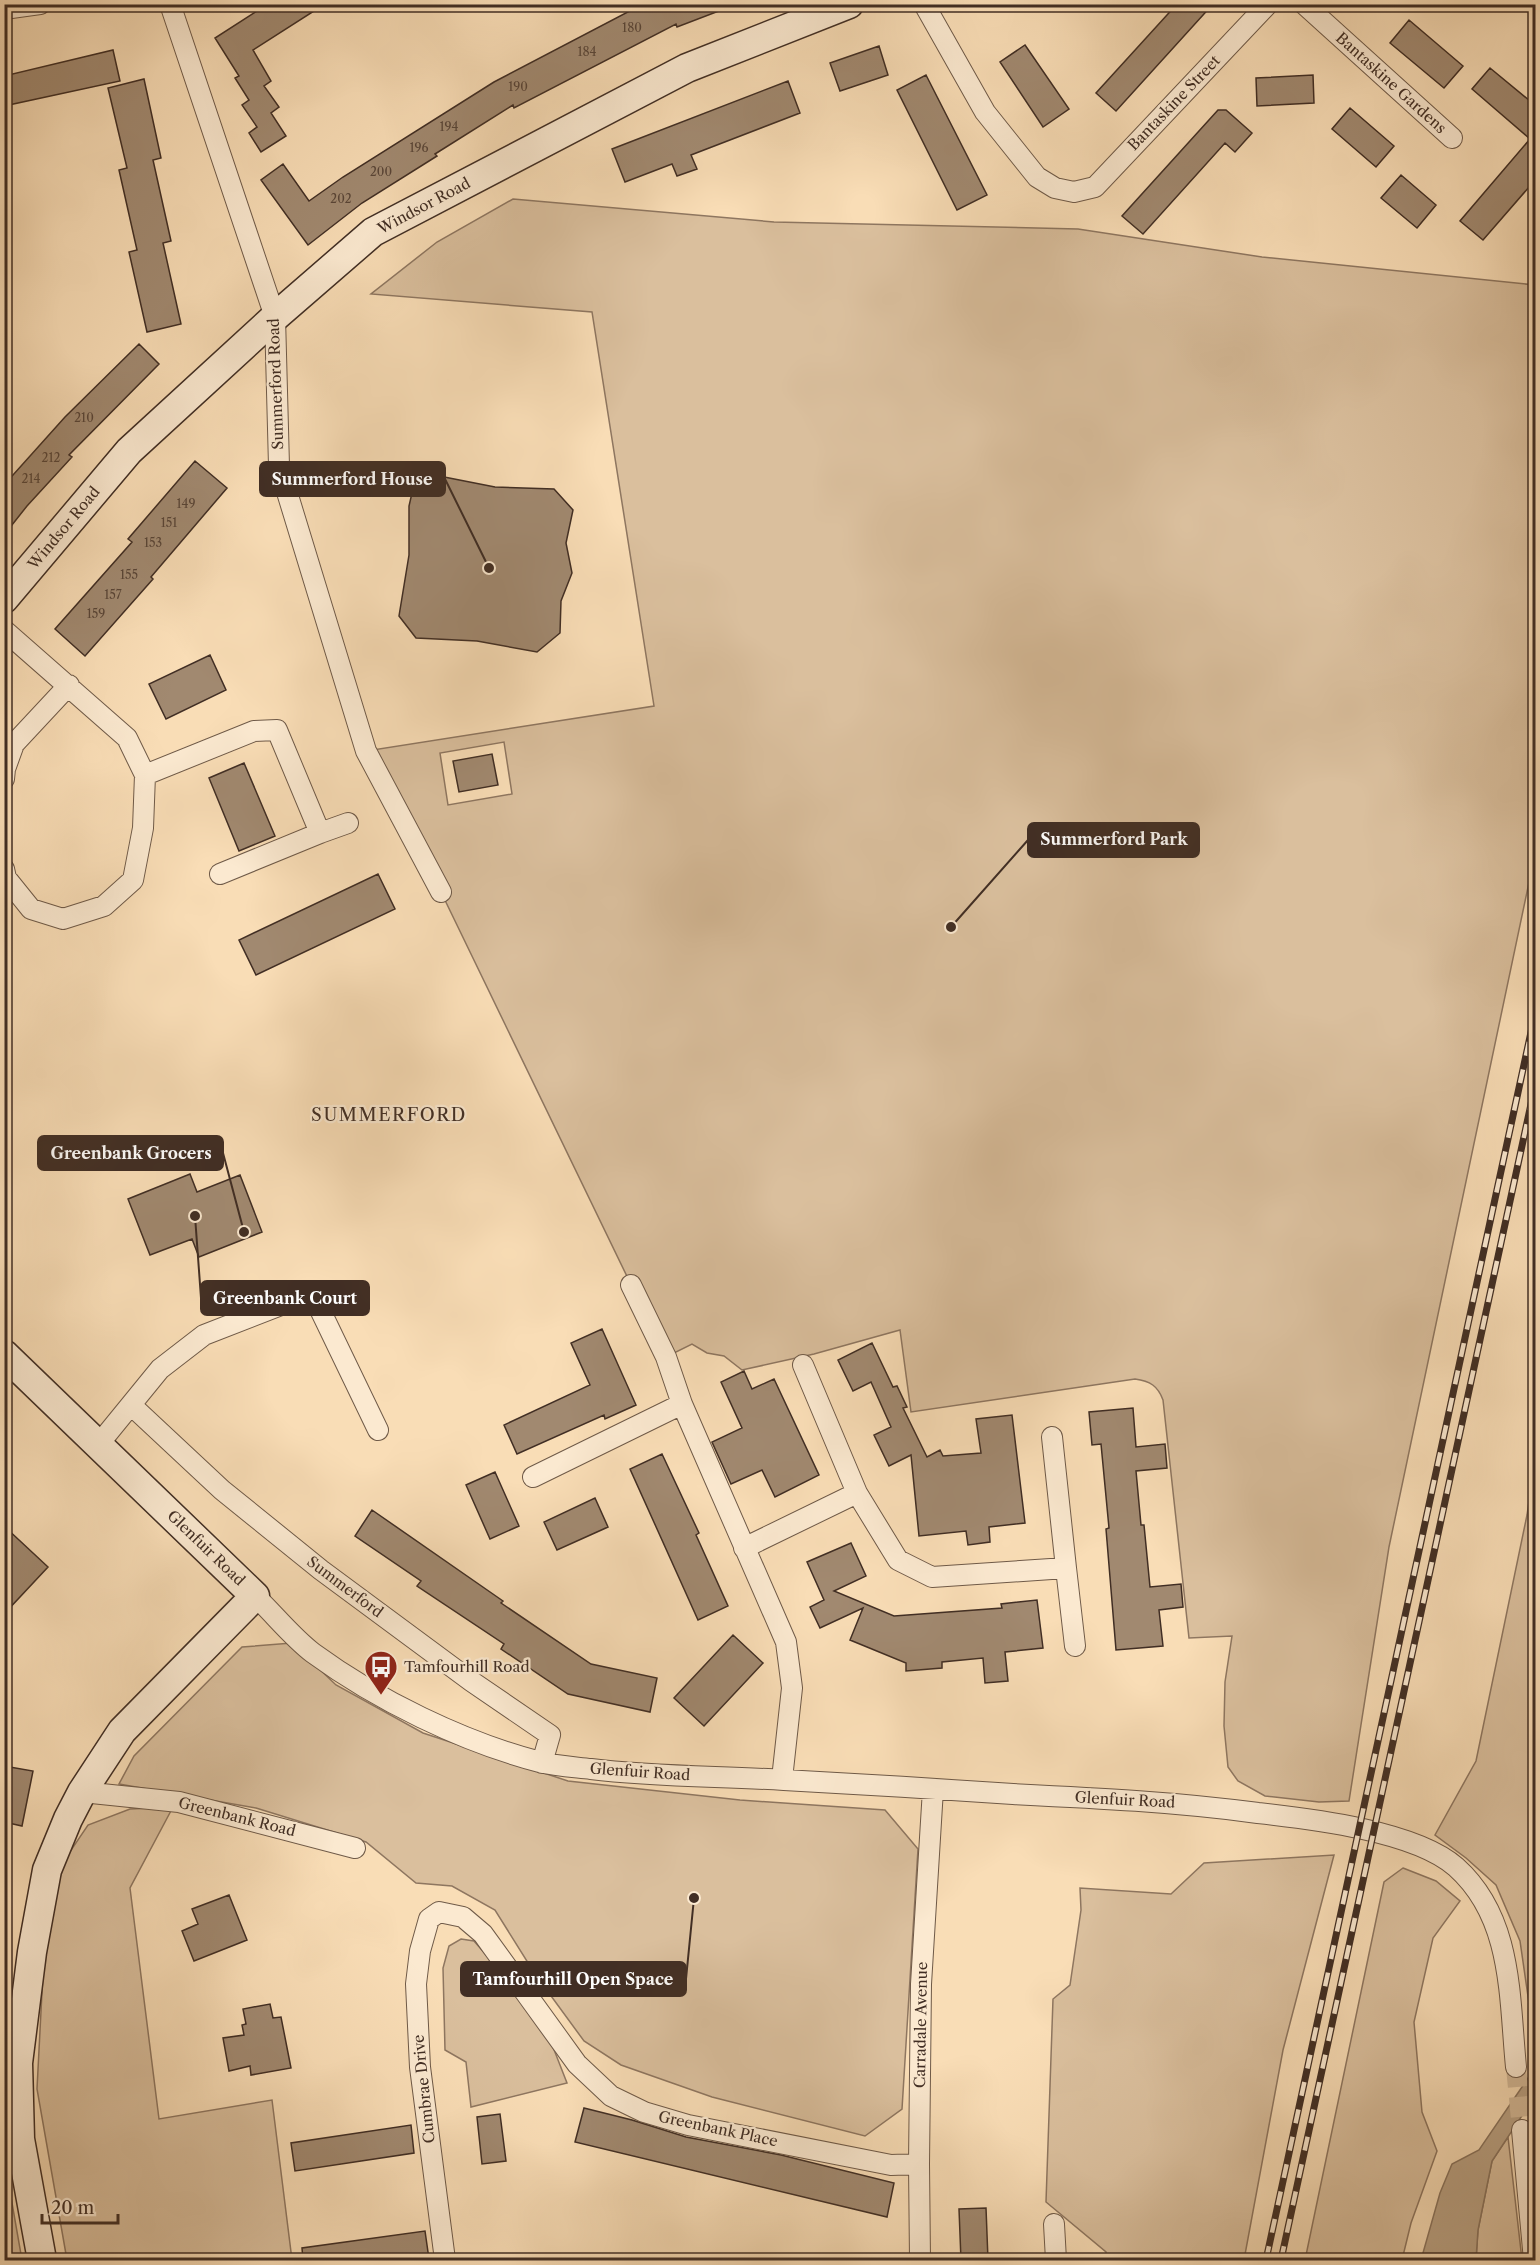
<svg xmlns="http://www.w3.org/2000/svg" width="1540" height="2265" font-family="'Libre Caslon Text',serif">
	<rect width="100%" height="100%" fill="#f9ddb6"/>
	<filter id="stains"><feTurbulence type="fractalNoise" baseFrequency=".00333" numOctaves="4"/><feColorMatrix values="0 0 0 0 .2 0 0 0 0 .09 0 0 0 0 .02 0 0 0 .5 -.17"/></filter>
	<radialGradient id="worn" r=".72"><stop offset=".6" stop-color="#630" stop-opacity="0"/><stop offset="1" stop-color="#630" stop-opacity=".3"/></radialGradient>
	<!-- green -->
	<path fill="#dabf9d" stroke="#8e7660" stroke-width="1.5" fill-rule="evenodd" d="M513 199 774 222 1078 229 1262 257 1535 285V854L1389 1547 1349 1801 1319 1802 1265 1796 1238 1781 1228 1767 1224 1726 1225 1682 1232 1636 1189 1638 1163 1400C1158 1386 1150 1381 1135 1379L911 1412 900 1330 814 1354 742 1370 724 1356 707 1353 692 1344 666 1357 441 892 366 751 654 706 592 312 371 294 437 242ZM504 742 512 794 448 805 440 753Z
		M1535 1460 1536 2020 1532 2024 1520 1941 1496 1885 1466 1858 1435 1835 1476 1761 1527 1515Z
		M292 1643 336 1685 423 1733 568 1781 740 1800 885 1810 918 1849 902 2109 865 2136 712 2097 621 2065 584 2041 535 1974 495 1910 452 1886 416 1883 366 1842 256 1808 119 1784 134 1756 242 1647Z
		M173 1807 130 1888 159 2119 272 2100 292 2260H67L37 2089 45 1934 65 1859 88 1825 130 1809Z
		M1334 1855 1283 2050 1244 2260H1107L1106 2252 1046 2202 1053 1999 1070 1985 1081 1910 1080 1888 1171 1894 1204 1863Z
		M1403 1868 1436 1881 1460 1901 1433 1938 1414 2022 1422 2112 1437 2151 1411 2223 1402 2260H1305L1384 1882Z
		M461 1939 474 1941 508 1980 551 2042 567 2083 471 2107 466 2062 445 2050 443 1968 449 1946Z
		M1508 2137 1522 2260H1476L1478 2230 1492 2161Z
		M4 2163H5L22 2260H5Z"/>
	<!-- water -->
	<path fill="#baa284" stroke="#8a745e" stroke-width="1.5" d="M1535 2068V2096L1492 2161 1478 2230 1476 2260H1421L1440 2193 1452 2164 1479 2150Z"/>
	<!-- building -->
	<path fill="#a18970" stroke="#412e24" stroke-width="1.5" d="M268 4H325L253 50 271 81 264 86 279 107 271 113 286 136 261 152 249 133 257 127 242 105 249 100 235 78 239 76 215 38Z
		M643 4H732V6L677 27 676 24 514 108 513 105 435 154 437 156 362 203 308 245 261 180 283 164 309 201 343 177 494 82Z
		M1177 4H1213L1116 111 1096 93Z
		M1409 20 1463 66 1444 88 1390 43Z
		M1025 45 1069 109 1043 127 1000 62Z
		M879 46 888 75 840 91 830 63Z
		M113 50 120 81 4 106V76Z
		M1490 68 1536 106V179L1483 240 1460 221 1530 139 1472 89Z
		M926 75 987 195 957 210 897 90Z
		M1313 75 1314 103 1257 106 1256 78Z
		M144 79 161 158 153 160 171 241 163 243 181 324 147 332 129 252 137 250 119 170 127 168 108 88Z
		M788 81 800 113 691 155 697 169 677 176 672 164 625 182 612 149Z
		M1350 108 1394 146 1376 167 1332 129Z
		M1218 110H1226L1252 133 1235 152 1225 143 1143 234 1122 216Z
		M1401 175 1436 205 1417 228 1381 198Z
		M139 344 159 364 69 455 72 457 27 506 4 535V485L65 417Z
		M195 461 227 488 151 577 153 579 85 656 55 629 132 542 128 539Z
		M434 475 495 487 554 489 573 510 566 543 572 573 561 601 560 633 537 652 477 641 416 638 399 616 409 555V506L412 493Z
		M210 655 226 690 166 719 149 684Z
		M492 754 498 785 459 792 453 761Z
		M244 763 275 836 239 851 209 778Z
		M378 874 395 909 256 975 239 940Z
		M190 1174 197 1192 240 1175 262 1232 199 1257 192 1239 150 1255 128 1199Z
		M602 1329 636 1405 605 1419 604 1415 517 1454 504 1425 590 1385 571 1343Z
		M872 1343 893 1387 897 1386 907 1407 903 1408 927 1457 940 1450 943 1456 981 1453 976 1419 1012 1415 1025 1523 989 1527 990 1542 968 1545 966 1531 919 1536 911 1455 889 1466 874 1435 891 1427 871 1382 853 1391 838 1360Z
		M744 1371 752 1389 774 1379 819 1475 775 1497 762 1470 731 1484 712 1442 742 1428 721 1382Z
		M1133 1408 1136 1447 1165 1444 1167 1468 1136 1471 1141 1525H1144L1150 1587 1181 1584 1183 1607 1159 1610 1163 1646 1116 1650 1106 1529 1109 1528 1101 1444 1092 1445 1089 1412Z
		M662 1454 699 1533 696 1535 728 1606 698 1620 630 1469Z
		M495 1472 519 1526 490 1539 466 1485Z
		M595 1498 608 1527 557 1550 544 1522Z
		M372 1510 503 1601 501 1603 591 1664 657 1678 650 1712 568 1694 501 1649 504 1644 417 1586 421 1581 355 1536Z
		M4 1526 48 1567 4 1614Z
		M851 1543 866 1576 834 1591 894 1616 1002 1608 1001 1604 1037 1600 1043 1648 1005 1652 1008 1681 985 1683 983 1658 942 1662V1668L906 1671V1663L850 1640 863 1608 820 1628 810 1607 824 1600 807 1562Z
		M733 1635 763 1663 704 1726 674 1698Z
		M4 1766 33 1771 22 1826 4 1822Z
		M229 1895 247 1940 194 1961 182 1931 198 1924 192 1909Z
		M270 2004 273 2018 281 2017 291 2068 251 2075 250 2066 229 2071 223 2038 244 2035 242 2025 246 2024 243 2009Z
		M584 2108 632 2120 686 2137 781 2155 894 2183 887 2217 575 2142Z
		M500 2114 506 2161 482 2164 477 2117Z
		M411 2125 414 2153 295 2171 291 2143Z
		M986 2208 988 2260H961L959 2209Z
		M425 2231 429 2259 303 2260 302 2248Z"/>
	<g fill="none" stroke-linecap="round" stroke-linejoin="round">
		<!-- street-tunnel -->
		<path stroke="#d4ba99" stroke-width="20" stroke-dasharray="20 10" stroke-linecap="butt" d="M1516 2067 1522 2130"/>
		<!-- street casing -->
		<g stroke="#6f5a48" stroke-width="22">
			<path id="street" d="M170 4 275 317 279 466 366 751 441 892
				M924 4 985 112 1037 177 1055 188 1074 192 1095 187 1268 4
				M1304 4 1452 138
				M4 9 40 4
				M4 630 127 738 145 775 143 828 133 880 104 906 63 919 31 909 6 878 4 869
				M145 775 254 731 277 730 320 833 220 874
				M4 779 5 769 14 744 69 685
				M320 833 348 823
				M631 1285 666 1357 682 1404 786 1642 792 1688 782 1779
				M803 1365 857 1493 898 1560 932 1577 1066 1568 1075 1646
				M131 1405 222 1490 321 1570 471 1681 550 1735 542 1763
				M1052 1437 1066 1568
				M98 1445 160 1369 204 1335 312 1293 378 1430
				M533 1477 682 1404
				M744 1548 857 1493
				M255 1596C274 1614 292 1637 313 1653 377 1700 463 1742 540 1762 556 1766 574 1767 591 1769 655 1777 719 1776 784 1780 860 1784 937 1789 1013 1794 1095 1798 1177 1802 1258 1813 1312 1819 1415 1831 1456 1867 1513 1918 1509 1996 1516 2067
				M82 1792 179 1802 355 1848
				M1522 2130 1534 2260
				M1054 2224 1056 2260
				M445 2260 420 2067 416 1984 420 1951 429 1919 439 1912 463 1917 483 1934 577 2064 611 2096 644 2112 688 2125 891 2165 919 2164
				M920 2260 919 2164 921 1984 933 1789"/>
		</g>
		<!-- secondary casing -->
		<g stroke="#412e24" stroke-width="31">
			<path id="secondary" d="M4 599 129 451 275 317 373 232 687 68 849 4
				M4 1354 255 1596 122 1731 82 1792 68 1819 47 1870 32 1952 18 2063 20 2139 42 2260"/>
		</g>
		<!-- street -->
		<use href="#street" stroke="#fbe9d0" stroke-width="20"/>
		<!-- secondary -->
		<use href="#secondary" stroke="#fbe9d0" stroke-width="28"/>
		<!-- rail casing -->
		<g stroke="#412e24" stroke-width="7">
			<path id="rail" d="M1266 2260 1536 1009
				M1281 2260 1536 1081"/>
		</g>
		<!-- rail -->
		<use href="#rail" stroke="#fbe9d0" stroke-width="4.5" stroke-dasharray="14" stroke-linecap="butt"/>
	</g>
	<!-- icons -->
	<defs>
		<g id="bus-pin" transform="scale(1.725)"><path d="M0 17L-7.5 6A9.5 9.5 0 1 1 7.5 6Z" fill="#8f2418" stroke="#fbe9d0"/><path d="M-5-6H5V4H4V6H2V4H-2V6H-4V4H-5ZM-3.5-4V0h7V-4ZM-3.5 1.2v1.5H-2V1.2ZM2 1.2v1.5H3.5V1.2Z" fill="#fff"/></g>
	</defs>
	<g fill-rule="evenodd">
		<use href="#bus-pin" x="381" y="1667"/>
	</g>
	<g text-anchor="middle" stroke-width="4.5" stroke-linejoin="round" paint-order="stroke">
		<!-- number labels -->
		<g font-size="12" fill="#594537">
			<text x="632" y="32">180</text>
			<text x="587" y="56">184</text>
			<text x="518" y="91">190</text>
			<text x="449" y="131">194</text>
			<text x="419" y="152">196</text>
			<text x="381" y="176">200</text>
			<text x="341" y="203">202</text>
			<text x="84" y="422">210</text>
			<text x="51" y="462">212</text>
			<text x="31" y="483">214</text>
			<text x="186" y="508">149</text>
			<text x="169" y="527">151</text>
			<text x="153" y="547">153</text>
			<text x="129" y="579">155</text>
			<text x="113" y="599">157</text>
			<text x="96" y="618">159</text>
		</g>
		<!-- street labels -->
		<g font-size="15" fill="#412e24" stroke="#fbe9d0">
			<text transform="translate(1391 83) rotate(42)" y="5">Bantaskine Gardens</text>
			<text transform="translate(1174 103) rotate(-46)" y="5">Bantaskine Street</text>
			<text transform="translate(424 206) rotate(-28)" y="5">Windsor Road</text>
			<text transform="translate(276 384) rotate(-92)" y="5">Summerford Road</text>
			<text transform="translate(64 528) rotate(-50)" y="5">Windsor Road</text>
			<text transform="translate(206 1548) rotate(44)" y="5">Glenfuir Road</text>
			<text transform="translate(345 1587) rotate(37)" y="5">Summerford</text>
			<text transform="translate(640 1772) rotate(4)" y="5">Glenfuir Road</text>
			<text transform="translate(1125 1800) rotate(3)" y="5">Glenfuir Road</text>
			<text transform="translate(237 1817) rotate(14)" y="5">Greenbank Road</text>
			<text transform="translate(921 2025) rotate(-89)" y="5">Carradale Avenue</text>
			<text transform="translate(424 2089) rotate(-96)" y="5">Cumbrae Drive</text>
			<text transform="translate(718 2129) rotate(12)" y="5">Greenbank Place</text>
		</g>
		<!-- poi labels -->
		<g font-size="15" fill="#412e24" stroke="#fbe9d0" text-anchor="start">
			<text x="404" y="1672">Tamfourhill Road</text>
		</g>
		<!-- quarter labels -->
		<g font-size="18" letter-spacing="1.5" fill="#412e24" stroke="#fbe9d0">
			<text x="389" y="1121">SUMMERFORD</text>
		</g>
	</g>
	<!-- callouts -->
	<path fill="none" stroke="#412e24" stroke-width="2" d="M489 568L445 479M951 927L1028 840M244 1232L223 1153M195 1216L201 1298M694 1898L686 1979"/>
	<g fill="#412e24" stroke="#fbe9d0" stroke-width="2">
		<circle cx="489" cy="568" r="6"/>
		<circle cx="951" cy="927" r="6"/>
		<circle cx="244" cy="1232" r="6"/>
		<circle cx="195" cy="1216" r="6"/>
		<circle cx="694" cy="1898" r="6"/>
	</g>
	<g fill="#412e24" stroke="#412e24" stroke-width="2">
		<rect x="260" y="462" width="185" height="34" rx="6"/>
		<rect x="1028" y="823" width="171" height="34" rx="6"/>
		<rect x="38" y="1136" width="185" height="34" rx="6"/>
		<rect x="201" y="1281" width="168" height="34" rx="6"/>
		<rect x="461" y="1962" width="225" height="34" rx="6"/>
	</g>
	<g font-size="16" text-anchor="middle" font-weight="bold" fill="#fff">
		<text x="352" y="485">Summerford House</text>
		<text x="1114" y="845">Summerford Park</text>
		<text x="131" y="1159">Greenbank Grocers</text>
		<text x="285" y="1304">Greenbank Court</text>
		<text x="573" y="1985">Tamfourhill Open Space</text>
	</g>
	<!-- margin -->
	<rect width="1540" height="2265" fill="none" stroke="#f9ddb6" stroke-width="24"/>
	<rect x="6" y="6" width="1528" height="2253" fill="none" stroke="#412e24" stroke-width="3"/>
	<rect x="12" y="12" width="1516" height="2241" fill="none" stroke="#412e24" stroke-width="1.5"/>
	<!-- scale -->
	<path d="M42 2214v9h76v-9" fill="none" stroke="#412e24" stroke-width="3"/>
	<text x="51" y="2214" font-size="18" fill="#412e24" stroke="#fbe9d0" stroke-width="4.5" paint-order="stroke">20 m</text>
	<rect width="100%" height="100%" filter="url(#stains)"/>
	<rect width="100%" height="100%" fill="url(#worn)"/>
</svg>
